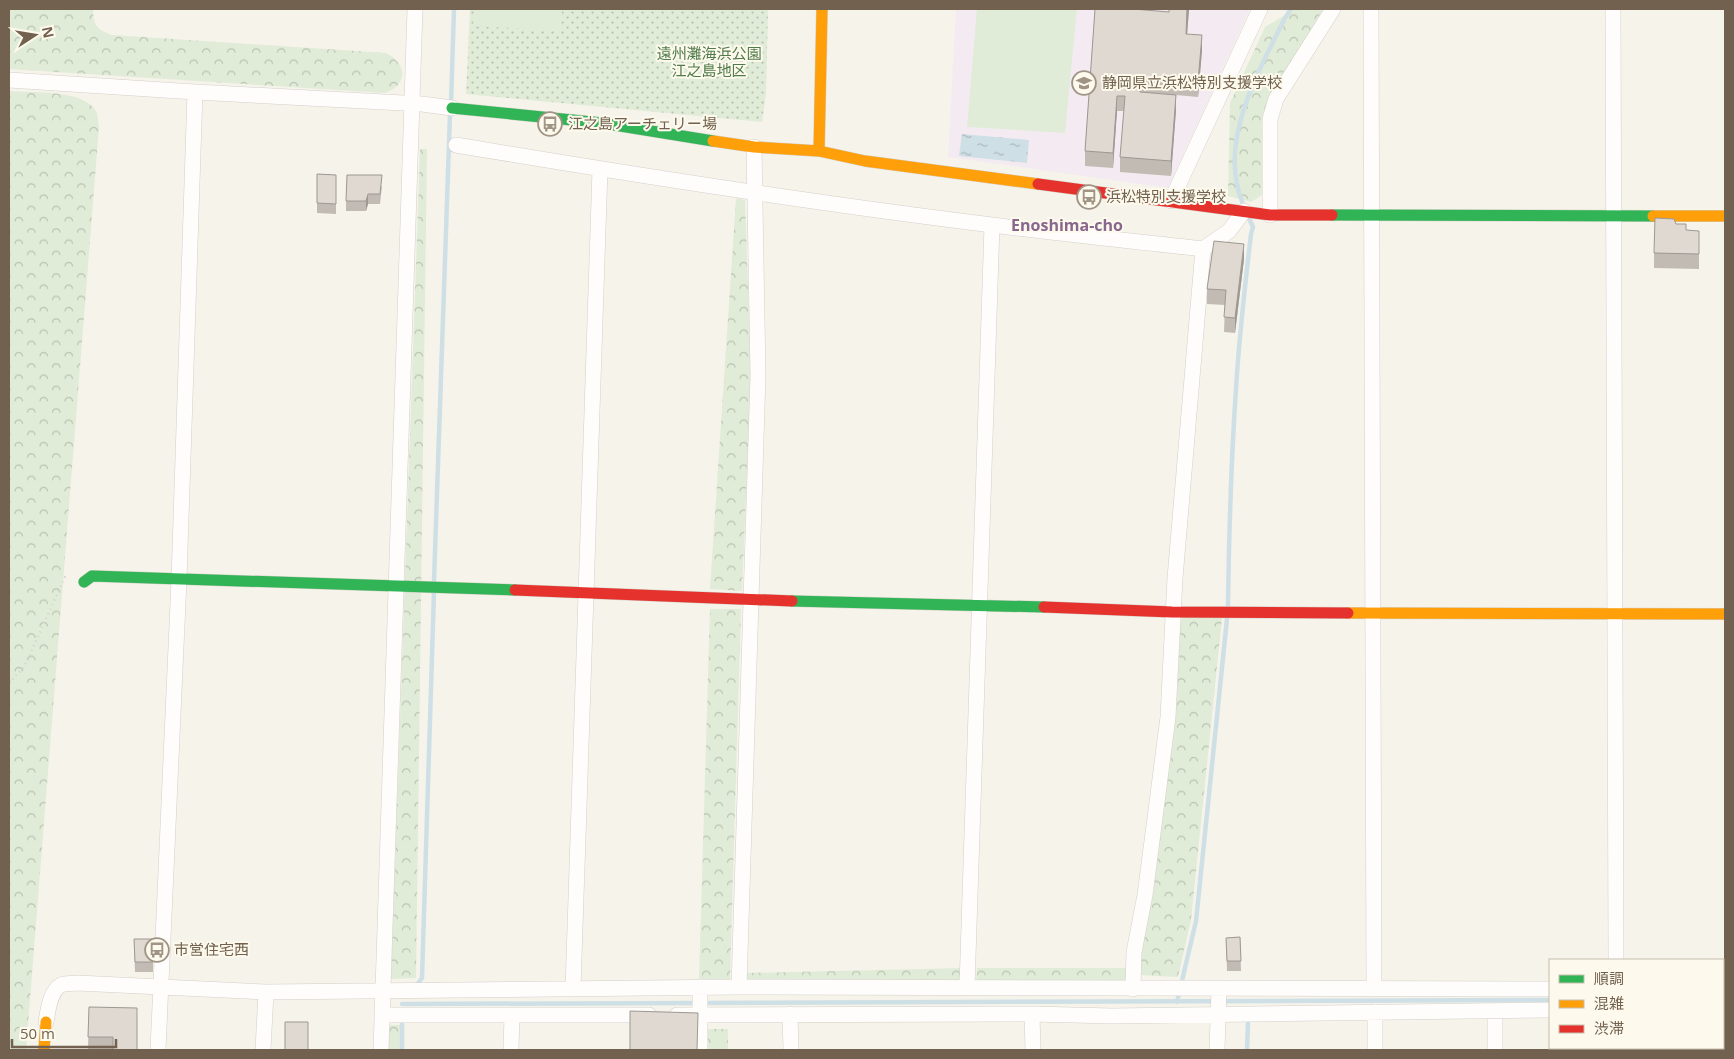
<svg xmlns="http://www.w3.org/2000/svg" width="1734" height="1059" font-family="'Open Sans','Noto Sans JP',sans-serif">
	<defs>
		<pattern id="forest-crowns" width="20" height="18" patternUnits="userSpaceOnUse" patternTransform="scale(1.25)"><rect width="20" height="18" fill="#e0ecd7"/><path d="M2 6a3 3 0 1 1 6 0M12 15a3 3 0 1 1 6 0" fill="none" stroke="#bac3b1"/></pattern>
		<pattern id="park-dots" width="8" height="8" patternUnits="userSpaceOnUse" patternTransform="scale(1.25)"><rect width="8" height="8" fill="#e0ecd7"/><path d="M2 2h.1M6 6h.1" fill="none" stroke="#bac3b1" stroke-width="1.8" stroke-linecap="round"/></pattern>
		<pattern id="water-ripples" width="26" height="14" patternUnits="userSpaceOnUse" patternTransform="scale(1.25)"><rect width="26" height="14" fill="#cedfe5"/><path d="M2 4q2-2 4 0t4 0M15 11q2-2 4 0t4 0" fill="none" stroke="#acb8bc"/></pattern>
	</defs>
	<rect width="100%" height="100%" fill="#f6f3eb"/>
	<!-- education -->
	<path fill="#f4ebf2" d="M956 9H1250L1168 188 948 157Z"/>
	<!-- forest -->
	<path fill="url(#forest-crowns)" d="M9 9H93C93 25 97 30 112 35L386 53C408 64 408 86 384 93L9 69Z
		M1295 9H1323L1263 114 1262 195 1251 202 1228 196 1230 103 1265 27Z
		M9 91C31 93 84 89 96 111 98 115 98 122 99 127L26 1050H9Z
		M420 149H427L416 978 391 979Z
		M736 198 745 200 751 376 742 591 710 589Z
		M710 609H741L730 979H699Z
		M1182 618H1222L1191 920 1178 977 1139 975 1170 740 1178 626Z
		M963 968 957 983 747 982V973Z
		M977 968H1128L1127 984H976Z
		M387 1025H400V1050H387Z
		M708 1029H728V1050H708Z"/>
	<!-- park -->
	<path fill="url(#park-dots)" d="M470 9H768L766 94 762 122 466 94Z"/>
	<!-- garden -->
	<path fill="#e0ecd7" d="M474 9H562L561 31 473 26Z
		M977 9H1077L1065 133 967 127Z"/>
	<!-- water -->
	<path fill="url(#water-ripples)" d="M962 134 1029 140 1027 163 959 156Z"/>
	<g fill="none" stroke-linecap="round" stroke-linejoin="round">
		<!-- stream -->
		<path stroke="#cedfe5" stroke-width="4.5" d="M451 104 454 9
			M1243 204C1217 142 1258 73 1285 18L1291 9
			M434 581 450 114
			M1228 606C1229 534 1231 461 1236 389 1239 337 1245 285 1251 234L1253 227 1249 218
			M416 986 422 978 434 591
			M1177 1002 1196 921 1227 619
			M402 1004 1550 1000
			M402 1017V1050
			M1247 1050 1248 1023"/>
		<!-- street casing -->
		<g stroke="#d4cfc8" stroke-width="16">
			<path id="street" d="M1371 9 1374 989
				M1613 9 1616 960
				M9 80 195 92 422 104 452 108
				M456 145C634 175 813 203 992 225 1062 234 1133 241 1203 249
				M1171 201 1260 9
				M1270 215V119L1276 99 1333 9
				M700 987V1050
				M739 987 758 375 754 147
				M967 987 992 225
				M573 989 600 169
				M1133 989 1134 952 1145 895 1168 717 1175 578 1203 249 1229 231 1244 211
				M1723 991H1725
				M1723 1008H1725
				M1495 1011V1050
				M1375 1012V1050
				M790 1014 791 1050
				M1032 1014 1033 1050
				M382 1015H649
				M677 1015 1032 1014 1112 1016 1550 1010
				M46 1022C48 1010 50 991 61 985 65 983 73 984 77 983L266 992 739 987 1550 989
				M1616 1048V1050
				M158 1050 179 580 195 92
				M263 1050 266 992
				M381 1050 415 9
				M511 1050 512 1015
				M1217 1050 1219 989"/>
		</g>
		<!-- fast casing -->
		<g stroke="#d4d0c8" stroke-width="12">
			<path id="fast" d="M452 108 602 123 713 141
				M1332 215 1653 216
				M84 582 92 576 515 590
				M792 601 1044 607"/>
		</g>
		<!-- slow casing -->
		<g stroke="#d4d0c8" stroke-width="12">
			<path id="slow" d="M713 141 754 147 819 151 865 161 1038 184
				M819 151 822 9
				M1653 216H1725
				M1348 613 1725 614
				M44 1050 46 1022"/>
		</g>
		<!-- jam casing -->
		<g stroke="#d4d0c8" stroke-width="12">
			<path id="jam" d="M1038 184 1270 215H1332
				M515 590 792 601
				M1044 607 1172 612 1348 613"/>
		</g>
		<!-- path -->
		<path stroke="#d7d2cb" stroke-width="2.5" stroke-dasharray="1 4" stroke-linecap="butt" d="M9 683 24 667 65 577 68 578
			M9 1031 30 1032"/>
		<!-- street -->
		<use href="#street" stroke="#fefdfc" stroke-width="15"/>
		<!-- fast -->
		<use href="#fast" stroke="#30b455" stroke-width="11"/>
		<!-- slow -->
		<use href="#slow" stroke="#ff9f0a" stroke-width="11"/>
		<!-- jam -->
		<use href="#jam" stroke="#e5322d" stroke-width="11"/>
	</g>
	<!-- wall -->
	<path fill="#c1bbb4" d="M1095 9 1169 12V9H1189L1187 34 1202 50 1198 97 1176 95V110L1171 176 1120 172V157L1124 111H1117L1113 168 1085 166V151Z
		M317 174 336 175V214L317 213Z
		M382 186 380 204H368L366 211H346V201Z
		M1676 224 1686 230 1699 246V269L1654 268V253Z
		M1244 259 1235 333 1224 332 1225 305 1207 304V289Z
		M1240 937 1241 971H1227L1226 938Z
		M134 939H153V972H135Z
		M89 1007 137 1050H88Z"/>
	<!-- shaded-wall -->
	<path fill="#9d9892" d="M1187 9H1189L1186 49V34Z
		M1202 35V50L1198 97V82Z
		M1176 95V110L1171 176V161Z
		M1117 96V111L1113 168V153Z
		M368 194V204L366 211V201Z
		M1244 244V259L1235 333V318Z"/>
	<!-- building -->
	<path fill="#e0d9d1" stroke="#9d9892" d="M1095 9H1133L1169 12V9H1187L1186 34 1202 35 1198 82 1141 78 1140 92 1176 95 1171 161 1120 157 1125 96H1117L1113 153 1085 151Z
		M317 174 336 175V204L317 203Z
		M347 175H382L380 194H368L366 201H346Z
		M1655 218 1674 219 1676 224H1686V230L1699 231V254L1654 253Z
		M1214 241 1244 244 1235 318 1224 317 1226 290 1207 289Z
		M1240 937 1241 961H1227L1226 938Z
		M134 939H153V962H135Z
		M89 1007 137 1008V1050H113V1037H88Z
		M630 1011 698 1013 697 1050H630Z
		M285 1022H308V1050H285Z"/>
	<!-- icons -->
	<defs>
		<g id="school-ring" transform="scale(1.25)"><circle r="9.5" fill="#fdfaed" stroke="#a09485" stroke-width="1.5"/><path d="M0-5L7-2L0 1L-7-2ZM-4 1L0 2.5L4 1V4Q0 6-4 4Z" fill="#a09485"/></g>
		<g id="bus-ring" transform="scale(1.25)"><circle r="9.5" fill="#fdfaed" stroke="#a09485" stroke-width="1.5"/><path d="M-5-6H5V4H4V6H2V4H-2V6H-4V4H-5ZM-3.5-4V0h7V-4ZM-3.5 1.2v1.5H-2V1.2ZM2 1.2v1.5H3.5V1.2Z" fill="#a09485"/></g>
	</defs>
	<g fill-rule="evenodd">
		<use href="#school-ring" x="1084" y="83"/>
		<use href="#bus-ring" x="550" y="124"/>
		<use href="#bus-ring" x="1089" y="197"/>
		<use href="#bus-ring" x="157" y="950"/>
	</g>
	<g text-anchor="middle" stroke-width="4" stroke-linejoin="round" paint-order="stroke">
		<!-- park labels -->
		<g font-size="15" fill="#507b4a" stroke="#fdfaed">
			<text x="709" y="59">遠州灘海浜公園<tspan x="709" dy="17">江之島地区</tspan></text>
		</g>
		<!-- poi labels -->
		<g font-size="15" fill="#72614e" stroke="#fdfaed" text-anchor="start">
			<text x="1102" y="88">静岡県立浜松特別支援学校</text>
			<text x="568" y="129">江之島アーチェリー場</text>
			<text x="1106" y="202">浜松特別支援学校</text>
			<text x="174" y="955">市営住宅西</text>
		</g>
		<!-- neighbourhood labels -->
		<g font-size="16" font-weight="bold" fill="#88668d" stroke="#fdfaed">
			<text x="1067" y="231">Enoshima-cho</text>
		</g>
	</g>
	<!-- border -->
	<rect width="1734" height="1059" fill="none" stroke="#72614e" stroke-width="20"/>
	<!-- legend -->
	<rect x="1549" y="959" width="175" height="90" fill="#fdfaed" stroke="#c5bdad"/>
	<rect x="1559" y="975" width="25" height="8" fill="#30b455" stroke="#c5bdad"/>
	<text x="1594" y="984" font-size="15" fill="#72614e">順調</text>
	<rect x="1559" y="1000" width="25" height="8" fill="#ff9f0a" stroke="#c5bdad"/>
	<text x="1594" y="1009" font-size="15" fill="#72614e">混雑</text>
	<rect x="1559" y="1025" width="25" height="8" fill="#e5322d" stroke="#c5bdad"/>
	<text x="1594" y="1034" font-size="15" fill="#72614e">渋滞</text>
	<!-- north arrow -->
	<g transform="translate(35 35) rotate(78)" stroke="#fdfaed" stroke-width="4" paint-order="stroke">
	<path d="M0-4L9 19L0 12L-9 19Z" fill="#72614e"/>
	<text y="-8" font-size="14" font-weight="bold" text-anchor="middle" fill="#72614e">N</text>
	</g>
	<!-- scale -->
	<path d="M12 1039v8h104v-8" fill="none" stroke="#72614e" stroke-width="2.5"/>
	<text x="20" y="1039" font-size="15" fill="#72614e" stroke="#fdfaed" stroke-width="4" paint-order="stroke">50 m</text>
</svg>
